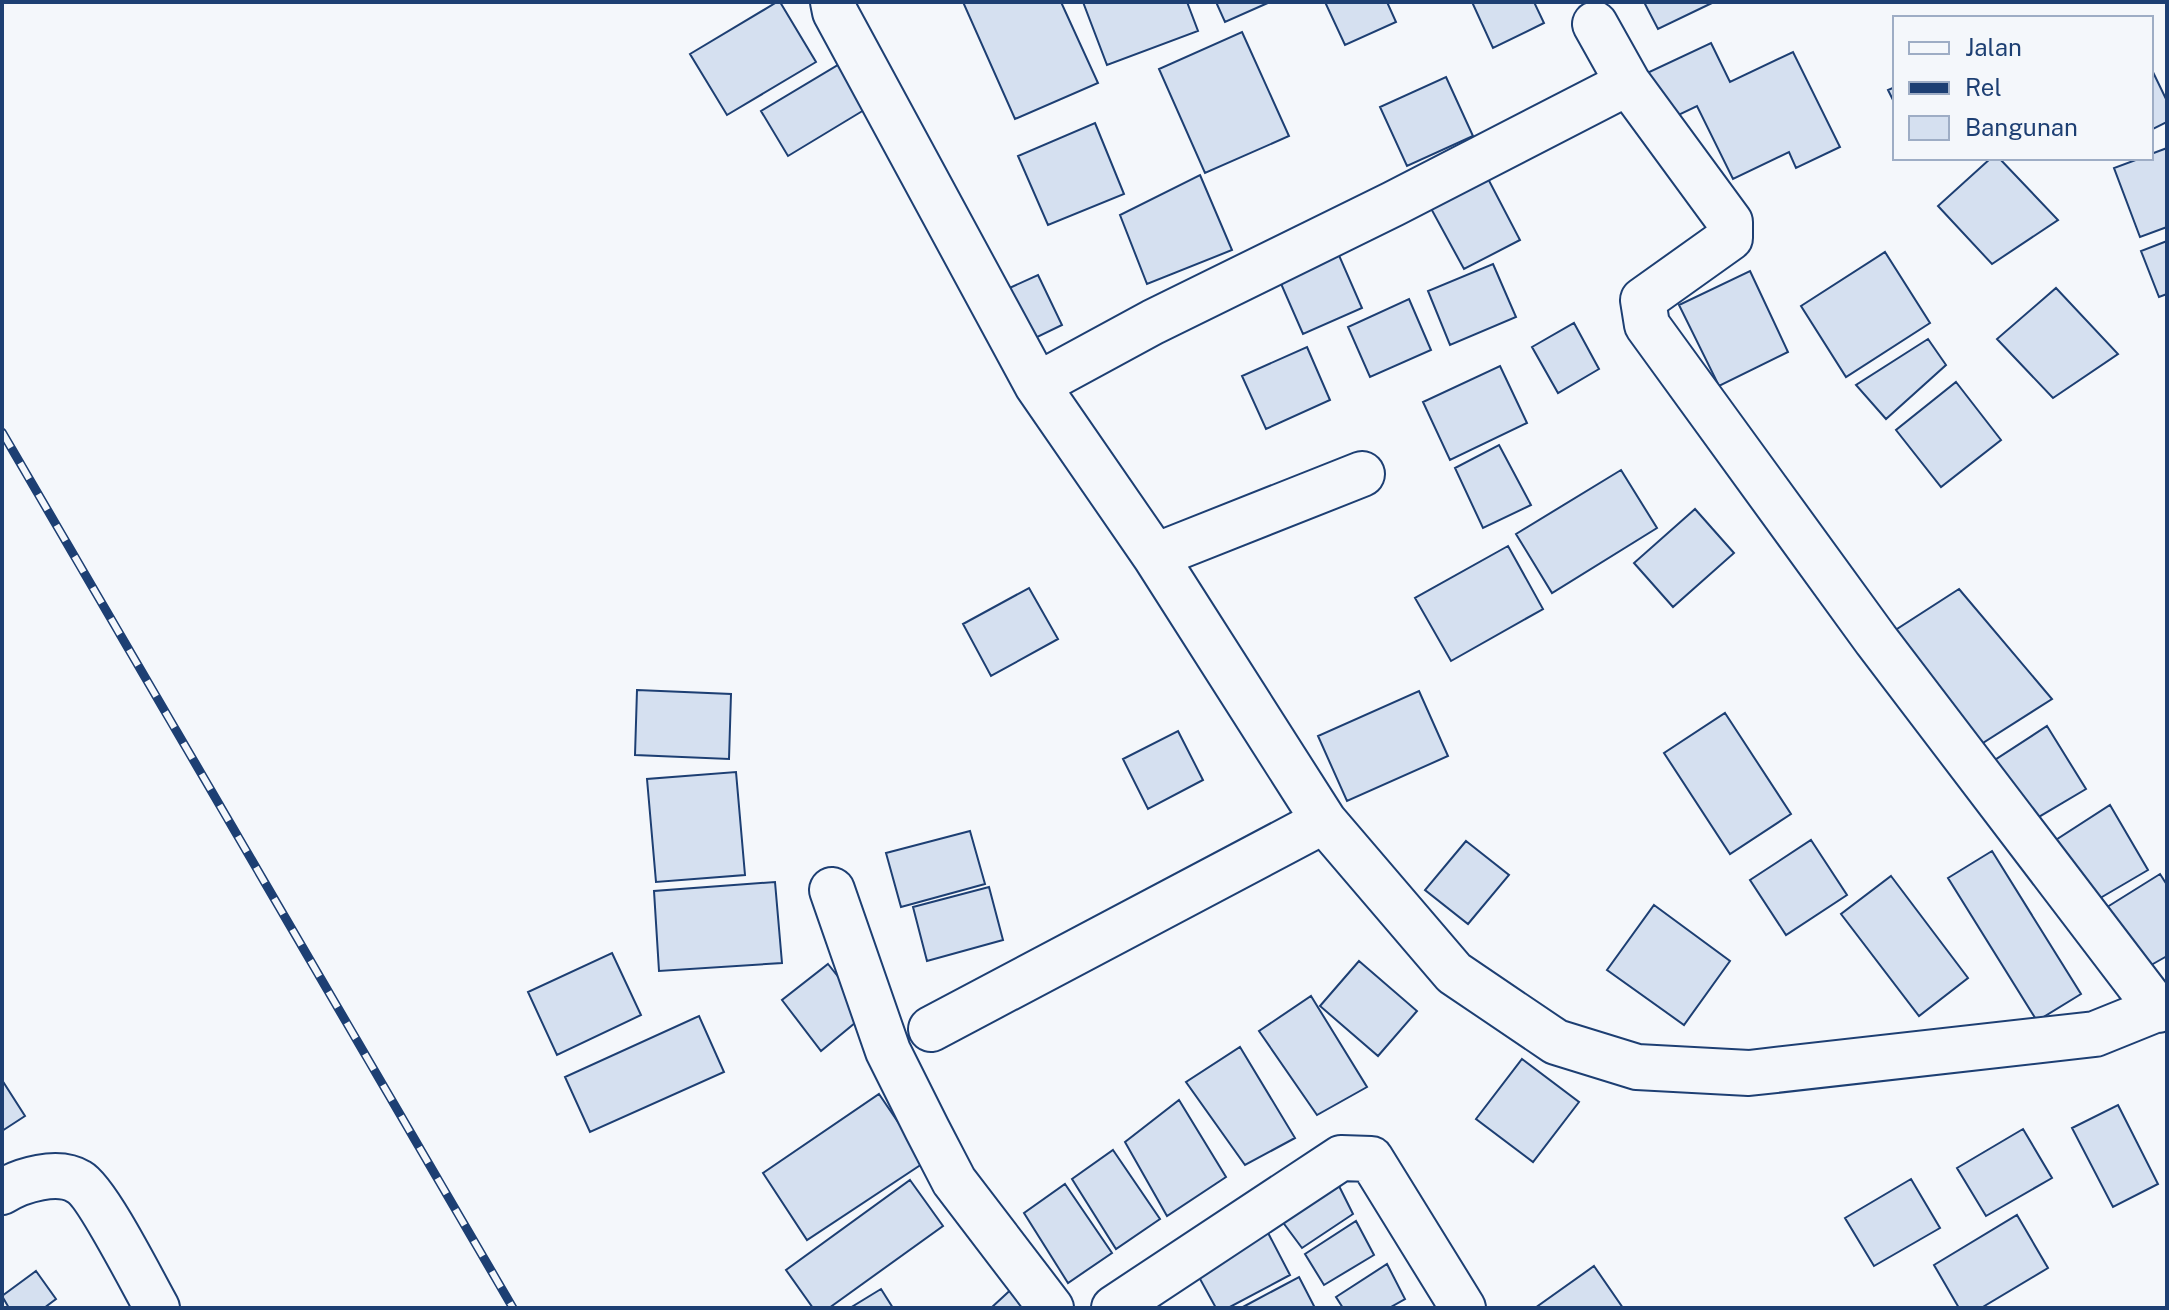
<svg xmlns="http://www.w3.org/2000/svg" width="2169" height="1310" font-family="'Public Sans',sans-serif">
	<rect width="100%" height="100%" fill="#f4f7fb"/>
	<!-- building -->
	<path fill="#d5e0f0" stroke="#1d3f73" stroke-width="2" d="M777 2H780L816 62 727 115 690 54Z
		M963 2H1061L1098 83 1015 119Z
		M1083 2H1187L1198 31 1107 65Z
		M1216 2H1270L1225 22Z
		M1325 2H1387L1396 22 1345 45Z
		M1472 2H1534L1544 23 1493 48Z
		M1644 2H1714L1658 29Z
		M1242 32 1289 136 1205 173 1159 69Z
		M1711 43 1730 82 1793 52 1840 147 1796 168 1789 152 1733 179 1697 106 1666 121 1645 74Z
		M848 59 874 104 788 156 761 111Z
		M2151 68 2167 101V122L2151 130Z
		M1446 77 1473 136 1407 166 1380 107Z
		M1895 87V104L1888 90Z
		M1095 123 1124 194 1048 225 1018 156Z
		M2167 148V227L2140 237 2114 168 2141 158H2151V154Z
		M1991 158H1999L2058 220 1992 264 1938 206Z
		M1485 173 1520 240 1464 269 1428 203Z
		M1200 175 1232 250 1147 284 1120 215Z
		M2167 241V294L2159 297 2141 251Z
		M1334 244 1362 308 1303 334 1275 270Z
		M1885 252 1930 323 1846 377 1801 306Z
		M1493 264 1516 317 1450 345 1428 291Z
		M1750 271 1788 352 1719 386 1679 305Z
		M1038 275 1062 325 1029 341 1005 290Z
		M2056 288 2118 354 2053 398 1997 339Z
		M1409 299 1431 350 1370 377 1348 327Z
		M1574 323 1599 369 1558 393 1532 347Z
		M1928 339 1946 365 1886 419 1856 385Z
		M1307 347 1330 400 1266 429 1242 376Z
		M1500 366 1527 423 1450 460 1423 402Z
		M1956 382 2001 440 1941 487 1896 430Z
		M1499 445 1531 505 1483 528 1455 468Z
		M1621 470 1657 528 1552 593 1516 534Z
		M1695 509 1734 553 1673 607 1634 563Z
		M1508 546 1543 609 1451 661 1415 598Z
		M1029 588 1058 639 991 676 963 624Z
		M1959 589 2052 699 1975 748 1880 640Z
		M637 690 731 694 729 759 635 755Z
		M1419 691 1448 756 1347 801 1318 736Z
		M1725 713 1791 814 1730 854 1664 753Z
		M2047 726 2086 789 2027 824 1987 765Z
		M1178 731 1203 780 1148 809 1123 759Z
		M736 772 745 875 656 882 647 779Z
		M2110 805 2148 870 2090 904 2048 845Z
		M970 831 985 884 901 907 886 853Z
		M1811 840 1847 895 1786 935 1750 880Z
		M1466 841 1509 875 1468 924 1425 890Z
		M1992 851 2081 994 2037 1021 1948 878Z
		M2160 874 2167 885V956L2137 973 2096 914Z
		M1891 876 1968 978 1919 1016 1841 914Z
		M775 882 782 963 659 971 654 891Z
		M989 887 1003 940 927 961 913 907Z
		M1654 905 1730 961 1684 1025 1607 970Z
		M612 953 641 1015 557 1055 528 992Z
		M1359 961 1417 1011 1378 1056 1320 1006Z
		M828 964 867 1013 821 1051 782 1000Z
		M1311 996 1367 1087 1317 1115 1259 1031Z
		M699 1016 724 1072 590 1132 565 1077Z
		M1240 1047 1295 1138 1245 1165 1186 1082Z
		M1522 1059 1579 1102 1533 1162 1476 1119Z
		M2 1080 25 1116 2 1131Z
		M879 1094 925 1162 807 1240 763 1173Z
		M1179 1100 1226 1177 1167 1216 1125 1142Z
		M2118 1105 2158 1184 2113 1207 2072 1128Z
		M2023 1129 2052 1178 1986 1216 1957 1168Z
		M1113 1150 1160 1219 1116 1249 1072 1179Z
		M1334 1176 1353 1214 1302 1248 1276 1213Z
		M1911 1179 1940 1228 1874 1266 1845 1218Z
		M910 1180 943 1226 829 1308H813L786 1270Z
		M1065 1184 1112 1253 1068 1283 1024 1213Z
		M2017 1215 2048 1268 1981 1308H1959L1934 1265Z
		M1356 1221 1374 1255 1324 1285 1305 1254Z
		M1266 1229 1290 1275 1228 1308H1216L1194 1268Z
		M1387 1264 1405 1299 1389 1308H1343L1336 1297Z
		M1594 1266 1623 1308H1535Z
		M36 1271 56 1299 44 1308H9L2 1296Z
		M1299 1277 1315 1308H1241Z
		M1017 1284 1039 1308H991Z
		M881 1289 893 1308H850Z"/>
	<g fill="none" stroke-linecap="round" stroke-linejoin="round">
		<!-- minor casing -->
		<g stroke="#1d3f73" stroke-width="48">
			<path id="minor" d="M833 2 835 12 1037 385 1155 556 1324 821 1454 973 1556 1042 1637 1067 1749 1073 2095 1034 2167 1005
				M1595 24 1628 83 1730 222V238L1643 300 1647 325 1876 640 2158 1010
				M1037 385 1153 322 1393 204 1628 83
				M1155 556 1362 474
				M832 890 888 1051 927 1129 954 1181 1051 1308
				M931 1029 1324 821
				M2 1192C21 1180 58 1169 79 1182 97 1192 144 1285 157 1308
				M1114 1308 1341 1158 1371 1159 1463 1308"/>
		</g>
		<!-- minor -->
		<use href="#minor" stroke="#f4f7fb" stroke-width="44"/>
		<!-- rail casing -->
		<g stroke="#1d3f73" stroke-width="9">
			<path id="rail" d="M2 432 513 1308"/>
		</g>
		<!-- rail -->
		<use href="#rail" stroke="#f4f7fb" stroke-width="6" stroke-dasharray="18" stroke-linecap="butt"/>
	</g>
	<!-- border -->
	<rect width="2169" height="1310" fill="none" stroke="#1d3f73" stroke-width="8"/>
	<!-- legend -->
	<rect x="1893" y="16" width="260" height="144" fill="#f4f7fb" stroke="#9eadc5" stroke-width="2"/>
	<rect x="1909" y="42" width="40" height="12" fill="#f4f7fb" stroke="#9eadc5" stroke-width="2"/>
	<text x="1965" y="56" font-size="24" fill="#1d3f73">Jalan</text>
	<rect x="1909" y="82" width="40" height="12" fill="#1d3f73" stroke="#9eadc5" stroke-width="2"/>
	<text x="1965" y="96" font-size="24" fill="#1d3f73">Rel</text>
	<rect x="1909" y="116" width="40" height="24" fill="#d5e0f0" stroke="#9eadc5" stroke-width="2"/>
	<text x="1965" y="136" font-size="24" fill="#1d3f73">Bangunan</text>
</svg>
